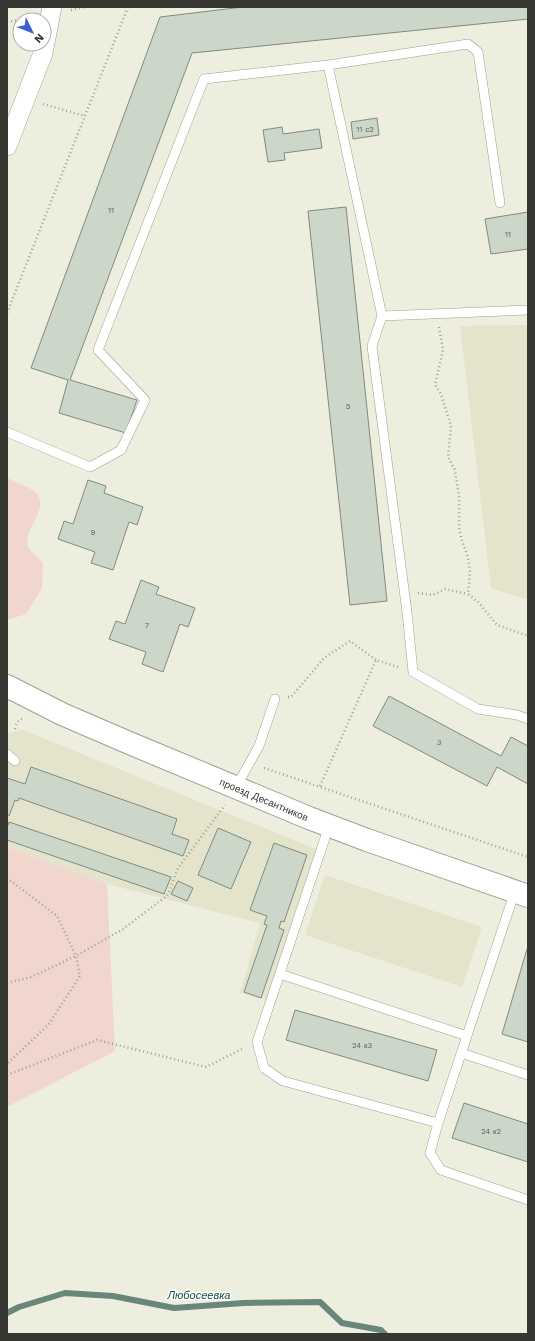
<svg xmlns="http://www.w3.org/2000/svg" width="535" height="1341" font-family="'Work Sans',sans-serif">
	<rect width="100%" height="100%" fill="#eeeede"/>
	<!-- built -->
	<path fill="#e4e4cd" d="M528 325V600L491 588 460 326Z
		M23 730 316 849 266 1000 240 993 260 923 107 884 7 847V733Z
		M325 875 482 927 462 987 305 935Z"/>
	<!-- green -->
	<path fill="#f0d6cc" d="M7 478C16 482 27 486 35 492 52 508 22 528 28 547 30 552 39 558 43 563L42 588 26 614 7 620Z
		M7 847 107 884 115 1051 7 1107Z"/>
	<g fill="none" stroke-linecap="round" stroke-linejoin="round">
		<!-- stream -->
		<path stroke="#68877a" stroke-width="6" d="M7 1313 19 1307 65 1293 113 1296 174 1308 244 1303 320 1302 342 1323 381 1330 385 1334"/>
	</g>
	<!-- building -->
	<path fill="#ccd7ca" stroke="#818a7e" d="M243 7H528V19L192 53 70 380 137 400 126 433 59 413 68 380 31 368 160 17Z
		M377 118 379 135 353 139 351 122Z
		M282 127 283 134 319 129 322 148 284 153 285 160 268 162 263 130Z
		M346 207 387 601 350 605 308 211Z
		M528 212V249L491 254 485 219Z
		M88 480 106 486 104 493 143 507 137 525 129 522 113 570 91 563 95 552 58 539 64 521 73 524Z
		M141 580 159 587 156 594 195 608 188 627 180 624 163 672 142 664 146 652 109 639 116 621 125 624Z
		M389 696 501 756 511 737 528 746V784L497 767 487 786 373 726Z
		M31 767 177 819 172 834 189 840 183 856 19 798 18 801 15 800 9 816 7 815V778L25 784Z
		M9 822 171 877 164 894 7 840V828Z
		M218 828 251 842 231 889 198 875Z
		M274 843 307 855 284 922 281 921 279 928 284 930 261 998 244 992 267 925 264 924 267 916 250 910Z
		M178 881 193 888 187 901 171 894Z
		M527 949 528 950V1042L502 1034Z
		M295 1010 437 1050 428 1081 286 1040Z
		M464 1103 528 1124V1162L452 1138Z"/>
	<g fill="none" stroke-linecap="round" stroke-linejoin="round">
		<!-- lane casing -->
		<g stroke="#9f9f90" stroke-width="10">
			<path id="lane" d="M328 65 382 316
				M528 310 382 316 372 346 407 612 413 672 478 709 517 715 528 719
				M7 432 90 467 121 450 145 400 98 350 204 79 328 65 468 44 478 52 500 203
				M7 754 15 761
				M236 787 259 746 275 699
				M329 826 257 1042 264 1068 283 1081 438 1123
				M515 891 438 1123 430 1153 441 1170 528 1200
				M280 974 467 1036
				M461 1053 528 1075"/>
		</g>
		<!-- street casing -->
		<g stroke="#9f9f90" stroke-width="20">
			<path id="street" d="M7 146 43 53 52 7"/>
		</g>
		<!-- secondary casing -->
		<g stroke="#9f9f90" stroke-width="24">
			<g id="secondary">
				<path id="s1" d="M7 686 62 714 127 742 309 818 367 840 528 896"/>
			</g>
		</g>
		<!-- path -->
		<path stroke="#a0a094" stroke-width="2.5" stroke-dasharray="1 3" stroke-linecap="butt" d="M71 10 85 7
			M7 22 31 18
			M43 104 85 116
			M7 313 128 7
			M439 327 443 350 435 385 441 394 451 426 448 457 455 470 459 496V528L462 541 468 557 470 572 468 594 478 602 497 625 528 636
			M418 593 433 595 445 589 468 594
			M288 697H291L304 682 324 658 350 641 376 660
			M15 729C16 723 18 720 24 718
			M264 768 528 857
			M320 786 376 660 398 667
			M7 878 57 916 76 956 80 976 49 1024 7 1064
			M7 983 31 977 76 956 123 929 168 895 178 868 225 805
			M7 1075 97 1040 206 1067 244 1048"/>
		<!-- lane -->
		<use href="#lane" stroke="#fff" stroke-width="9"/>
		<!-- street -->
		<use href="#street" stroke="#fff" stroke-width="19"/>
		<!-- secondary -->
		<use href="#secondary" stroke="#fff" stroke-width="22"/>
	</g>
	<g text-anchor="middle" stroke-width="3" stroke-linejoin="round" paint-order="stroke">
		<!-- number labels -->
		<g font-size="8" fill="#5c5f57">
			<text x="365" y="132">11 с2</text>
			<text x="111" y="213">11</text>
			<text x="508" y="237">11</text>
			<text x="348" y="409">5</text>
			<text x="93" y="535">9</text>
			<text x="147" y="628">7</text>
			<text x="439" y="745">3</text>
			<text x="362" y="1048">24 к3</text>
			<text x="491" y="1134">24 к2</text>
		</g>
		<!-- street labels -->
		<g font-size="10" fill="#373731" stroke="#fff">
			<text dy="4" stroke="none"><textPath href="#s1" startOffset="281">проезд Десантников</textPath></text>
		</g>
		<!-- water labels -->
		<g font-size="11" font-style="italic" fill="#114d3d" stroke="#fff">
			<text x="199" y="1299">Любосеевка</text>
		</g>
	</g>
	<!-- border -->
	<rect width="535" height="1341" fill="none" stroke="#373731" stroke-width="16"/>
	<!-- north arrow -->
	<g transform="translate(32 32) rotate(133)"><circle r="19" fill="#ffffff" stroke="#afafad"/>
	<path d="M0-3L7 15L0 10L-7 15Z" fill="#3a60d1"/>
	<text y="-6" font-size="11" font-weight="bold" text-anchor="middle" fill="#373731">N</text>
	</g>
</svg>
